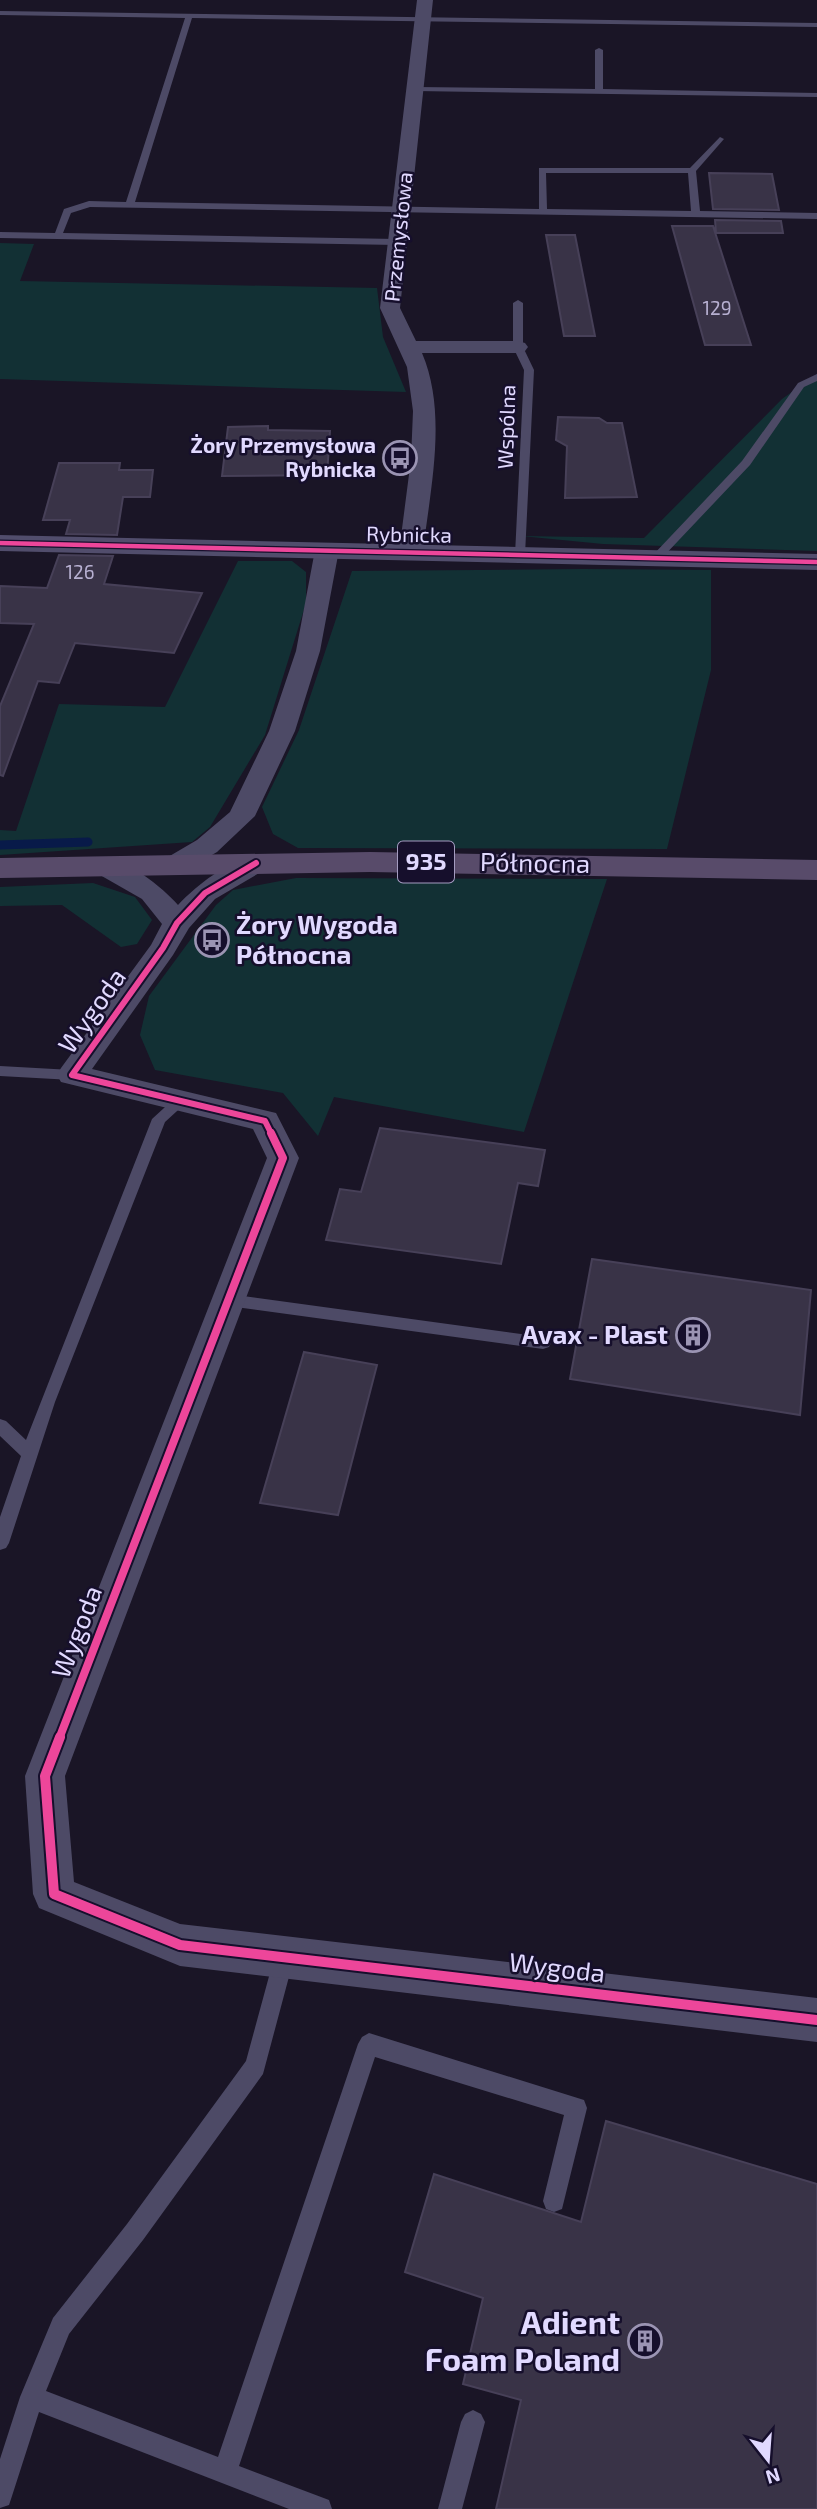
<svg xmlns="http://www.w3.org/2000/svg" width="817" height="2509" font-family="'Exo 2',sans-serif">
	<rect width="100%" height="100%" fill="#1a1526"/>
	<!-- green -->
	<path fill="#123034" d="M0 243 34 244 20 281 377 288 383 337 406 392 0 379Z
		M817 374V551L603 544 521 536 644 538 782 399Z
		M238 561H292L306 572V603L265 735 210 827 192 842 0 855V830L16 831 59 704 165 707Z
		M584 569 711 570V670L667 849 298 848 273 834 262 807 299 730 352 571Z
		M296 878 607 879 524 1132 334 1097 318 1136 283 1093 155 1070 140 1035 149 996 216 905 233 890Z
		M93 883 135 897 152 920 137 944 121 947 62 905 0 906V887Z"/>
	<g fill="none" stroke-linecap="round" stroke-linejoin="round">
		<!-- stream -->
		<path stroke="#081a49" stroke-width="9" d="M0 845 88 842"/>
	</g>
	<!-- building -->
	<path fill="#393347" stroke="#474058" stroke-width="2" d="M709 173 772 174 779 210 713 209Z
		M715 220 781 221 783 233H716Z
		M672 226H713L751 345H705Z
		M546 235H575L595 336H564Z
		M558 417 599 418 607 423H622L637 497 565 498 567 446 556 440Z
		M268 426V430L330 431 327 475 222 476 228 427Z
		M59 463H120L119 470H153L150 497H123L117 535 66 534 70 520H43Z
		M59 555 113 556 104 584 202 593 174 653 75 643 59 683 38 681 3 776 0 775V706L34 624 0 623V586L47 588Z
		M380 1128 545 1150 538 1186 518 1183 501 1264 326 1240 340 1189 361 1192Z
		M592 1259 811 1290 800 1415 570 1379Z
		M304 1352 377 1365 338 1515 260 1503Z
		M606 2121 817 2184V2509H496L521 2400 463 2384 483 2298 405 2272 434 2174 581 2222Z"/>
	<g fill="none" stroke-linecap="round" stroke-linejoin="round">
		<!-- lane -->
		<path fill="#4d4a66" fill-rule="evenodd" d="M0 11 817 23V27L192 18 135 202 539 209V168H690L720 137 724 139 696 171 700 211 817 213V219L90 207 71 213 63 233 397 239 401 242 397 245 0 238V232L55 233 64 209 89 201 126 202 185 18 0 15ZM546 173H688L691 211 547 209Z
			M599 48 603 50V89L817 93V97L416 91 412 89 416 87 595 89V50Z
			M518 300 523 303V347L534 370 525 555 520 558 515 555 524 370 513 347V303Z
			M817 374V381L804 387 750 465 661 559H653V555L742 461 798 383Z
			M0 1066 72 1070 79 1075 72 1080 0 1076Z
			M181 1096 188 1101 165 1122 55 1402 9 1543 6 1548 0 1550V1517L21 1456 0 1436V1419L6 1421 26 1440 152 1119 176 1097Z
			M228 1294 543 1337 549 1339 551 1343 549 1347 543 1349 228 1306 222 1304 220 1300 222 1296Z
			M284 1948 291 1951 294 1958 263 2074 143 2240 69 2334 46 2391 218 2457 358 2044 362 2037 369 2033 584 2100 587 2108 562 2209 554 2212 546 2209 543 2201 564 2115 375 2057 239 2466 329 2500 332 2509H289L39 2412 12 2496 9 2505 0 2508V2459L20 2397 53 2318 127 2224 246 2061 274 1958 277 1951Z
			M473 2410 481 2414 485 2422 462 2509H438L461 2422 465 2414Z"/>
		<!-- street -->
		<path fill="#4d4a66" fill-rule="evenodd" d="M417 0H433L400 308 416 341H518L525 343 528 347 525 351 518 353H422C448 414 430 489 423 552L419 557H403L399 552 411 459 413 411 407 367 380 308Z
			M327 543 335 545 339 550 320 651 295 731 255 816 217 852 188 869 178 872 168 869 164 863 168 857 197 840 230 812 269 731 296 651 315 550 319 545Z
			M256 854 266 857 270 863 266 869 215 899 189 928 173 955 92 1069 276 1113 299 1158 65 1776 74 1882 180 1924 817 1998V2042L180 1966 39 1908 33 1894 25 1776 267 1158 253 1129 61 1082 57 1075 61 1068 151 945 162 924 142 899 93 871 89 865 93 859C120 852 161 886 178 905 198 884 227 862 256 854Z"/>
		<!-- secondary -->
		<path fill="#514d6c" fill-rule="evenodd" d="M0 535 817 554V570L0 551Z"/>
		<!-- primary -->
		<path fill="#584b6a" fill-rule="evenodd" d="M370 852 817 860V880L370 872 0 878V858Z"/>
		<!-- cycleway-far3 casing -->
		<g stroke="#160f2c" stroke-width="7">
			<path id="cycleway-far3" d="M0 543 817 562"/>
		</g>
		<!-- cycleway-far2 casing -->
		<g stroke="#160f2c" stroke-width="10">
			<path id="cycleway-far2" d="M256 863 205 893 177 923 163 948 72 1075 265 1121 272 1135"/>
		</g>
		<!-- cycleway-far1 casing -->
		<g stroke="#160f2c" stroke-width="12">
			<path id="cycleway-far1" d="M59 1739 283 1158 271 1133"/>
		</g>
		<!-- cycleway casing -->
		<g stroke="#160f2c" stroke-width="14">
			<path id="cycleway" d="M60 1737 45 1776 54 1894 180 1945 817 2020"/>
		</g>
		<!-- cycleway-far3 -->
		<use href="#cycleway-far3" stroke="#ed469a" stroke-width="4.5"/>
		<!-- cycleway-far2 -->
		<use href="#cycleway-far2" stroke="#ed469a" stroke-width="6"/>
		<!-- cycleway-far1 -->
		<use href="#cycleway-far1" stroke="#ed469a" stroke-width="8"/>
		<!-- cycleway -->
		<use href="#cycleway" stroke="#ed469a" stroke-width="10"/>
	</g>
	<!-- icons -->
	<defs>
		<g id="bus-ring" transform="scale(1.75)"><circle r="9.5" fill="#160f2c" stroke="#9b94b3" stroke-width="1.5"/><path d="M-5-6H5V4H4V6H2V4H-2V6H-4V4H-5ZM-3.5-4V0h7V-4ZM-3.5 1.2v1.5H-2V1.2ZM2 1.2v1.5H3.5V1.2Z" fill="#9b94b3"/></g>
		<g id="building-ring" transform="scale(1.75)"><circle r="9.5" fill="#160f2c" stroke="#9b94b3" stroke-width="1.5"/><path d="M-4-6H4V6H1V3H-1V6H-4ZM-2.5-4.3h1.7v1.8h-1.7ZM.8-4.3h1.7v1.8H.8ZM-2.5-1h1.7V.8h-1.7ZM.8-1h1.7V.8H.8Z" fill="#9b94b3"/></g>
	</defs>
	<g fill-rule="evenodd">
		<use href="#bus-ring" x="400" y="458"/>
		<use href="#bus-ring" x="212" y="940"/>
		<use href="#building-ring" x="693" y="1335"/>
		<use href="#building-ring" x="645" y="2341"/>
	</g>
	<g text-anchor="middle" stroke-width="5" stroke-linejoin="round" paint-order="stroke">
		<!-- far-number labels -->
		<g font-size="19" fill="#b7b0d1">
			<text x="717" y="315">129</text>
			<text x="80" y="579">126</text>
		</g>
		<!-- far-street labels -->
		<g font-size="21" fill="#e1d9ff" stroke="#160f2c">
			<text transform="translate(399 237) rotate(-84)" y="7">Przemysłowa</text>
			<text transform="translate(507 427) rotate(-88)" y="7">Wspólna</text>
			<text transform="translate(409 535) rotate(1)" y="7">Rybnicka</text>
		</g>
		<!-- far-poi labels -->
		<g font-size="21" font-weight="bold" fill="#e1d9ff" stroke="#160f2c" text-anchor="end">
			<text x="376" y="453">Żory Przemysłowa<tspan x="376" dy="24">Rybnicka</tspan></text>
		</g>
		<!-- shield labels -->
		<rect fill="#160f2c" stroke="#a49cc0" stroke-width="2" x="398" y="841.5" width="56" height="41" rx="5"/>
		<g font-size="24" font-weight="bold" fill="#e1d9ff">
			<text x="426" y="870">935</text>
		</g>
		<!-- street labels -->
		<g font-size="26" fill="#e1d9ff" stroke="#160f2c">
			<text transform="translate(535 863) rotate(1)" y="9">Północna</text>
			<text transform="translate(92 1011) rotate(-55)" y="9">Wygoda</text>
			<text transform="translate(77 1632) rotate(-69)" y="9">Wygoda</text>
			<text transform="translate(557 1968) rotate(7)" y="9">Wygoda</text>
		</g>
		<!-- poi labels -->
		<g font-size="26" font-weight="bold" fill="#e1d9ff" stroke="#160f2c" text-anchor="start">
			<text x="236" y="934">Żory Wygoda<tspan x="236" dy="30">Północna</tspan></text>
			<text x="668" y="1344" text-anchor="end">Avax - Plast</text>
		</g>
		<!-- near-poi labels -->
		<g font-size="32" font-weight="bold" fill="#e1d9ff" stroke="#160f2c" text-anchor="end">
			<text x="620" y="2334">Adient<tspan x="620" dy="37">Foam Poland</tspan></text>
		</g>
	</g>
	<!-- north arrow -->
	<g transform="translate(768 2460) rotate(163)" stroke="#160f2c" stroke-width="5" paint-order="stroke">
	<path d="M0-5L12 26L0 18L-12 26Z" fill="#e1d9ff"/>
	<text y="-10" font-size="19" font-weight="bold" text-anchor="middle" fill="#e1d9ff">N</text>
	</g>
</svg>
